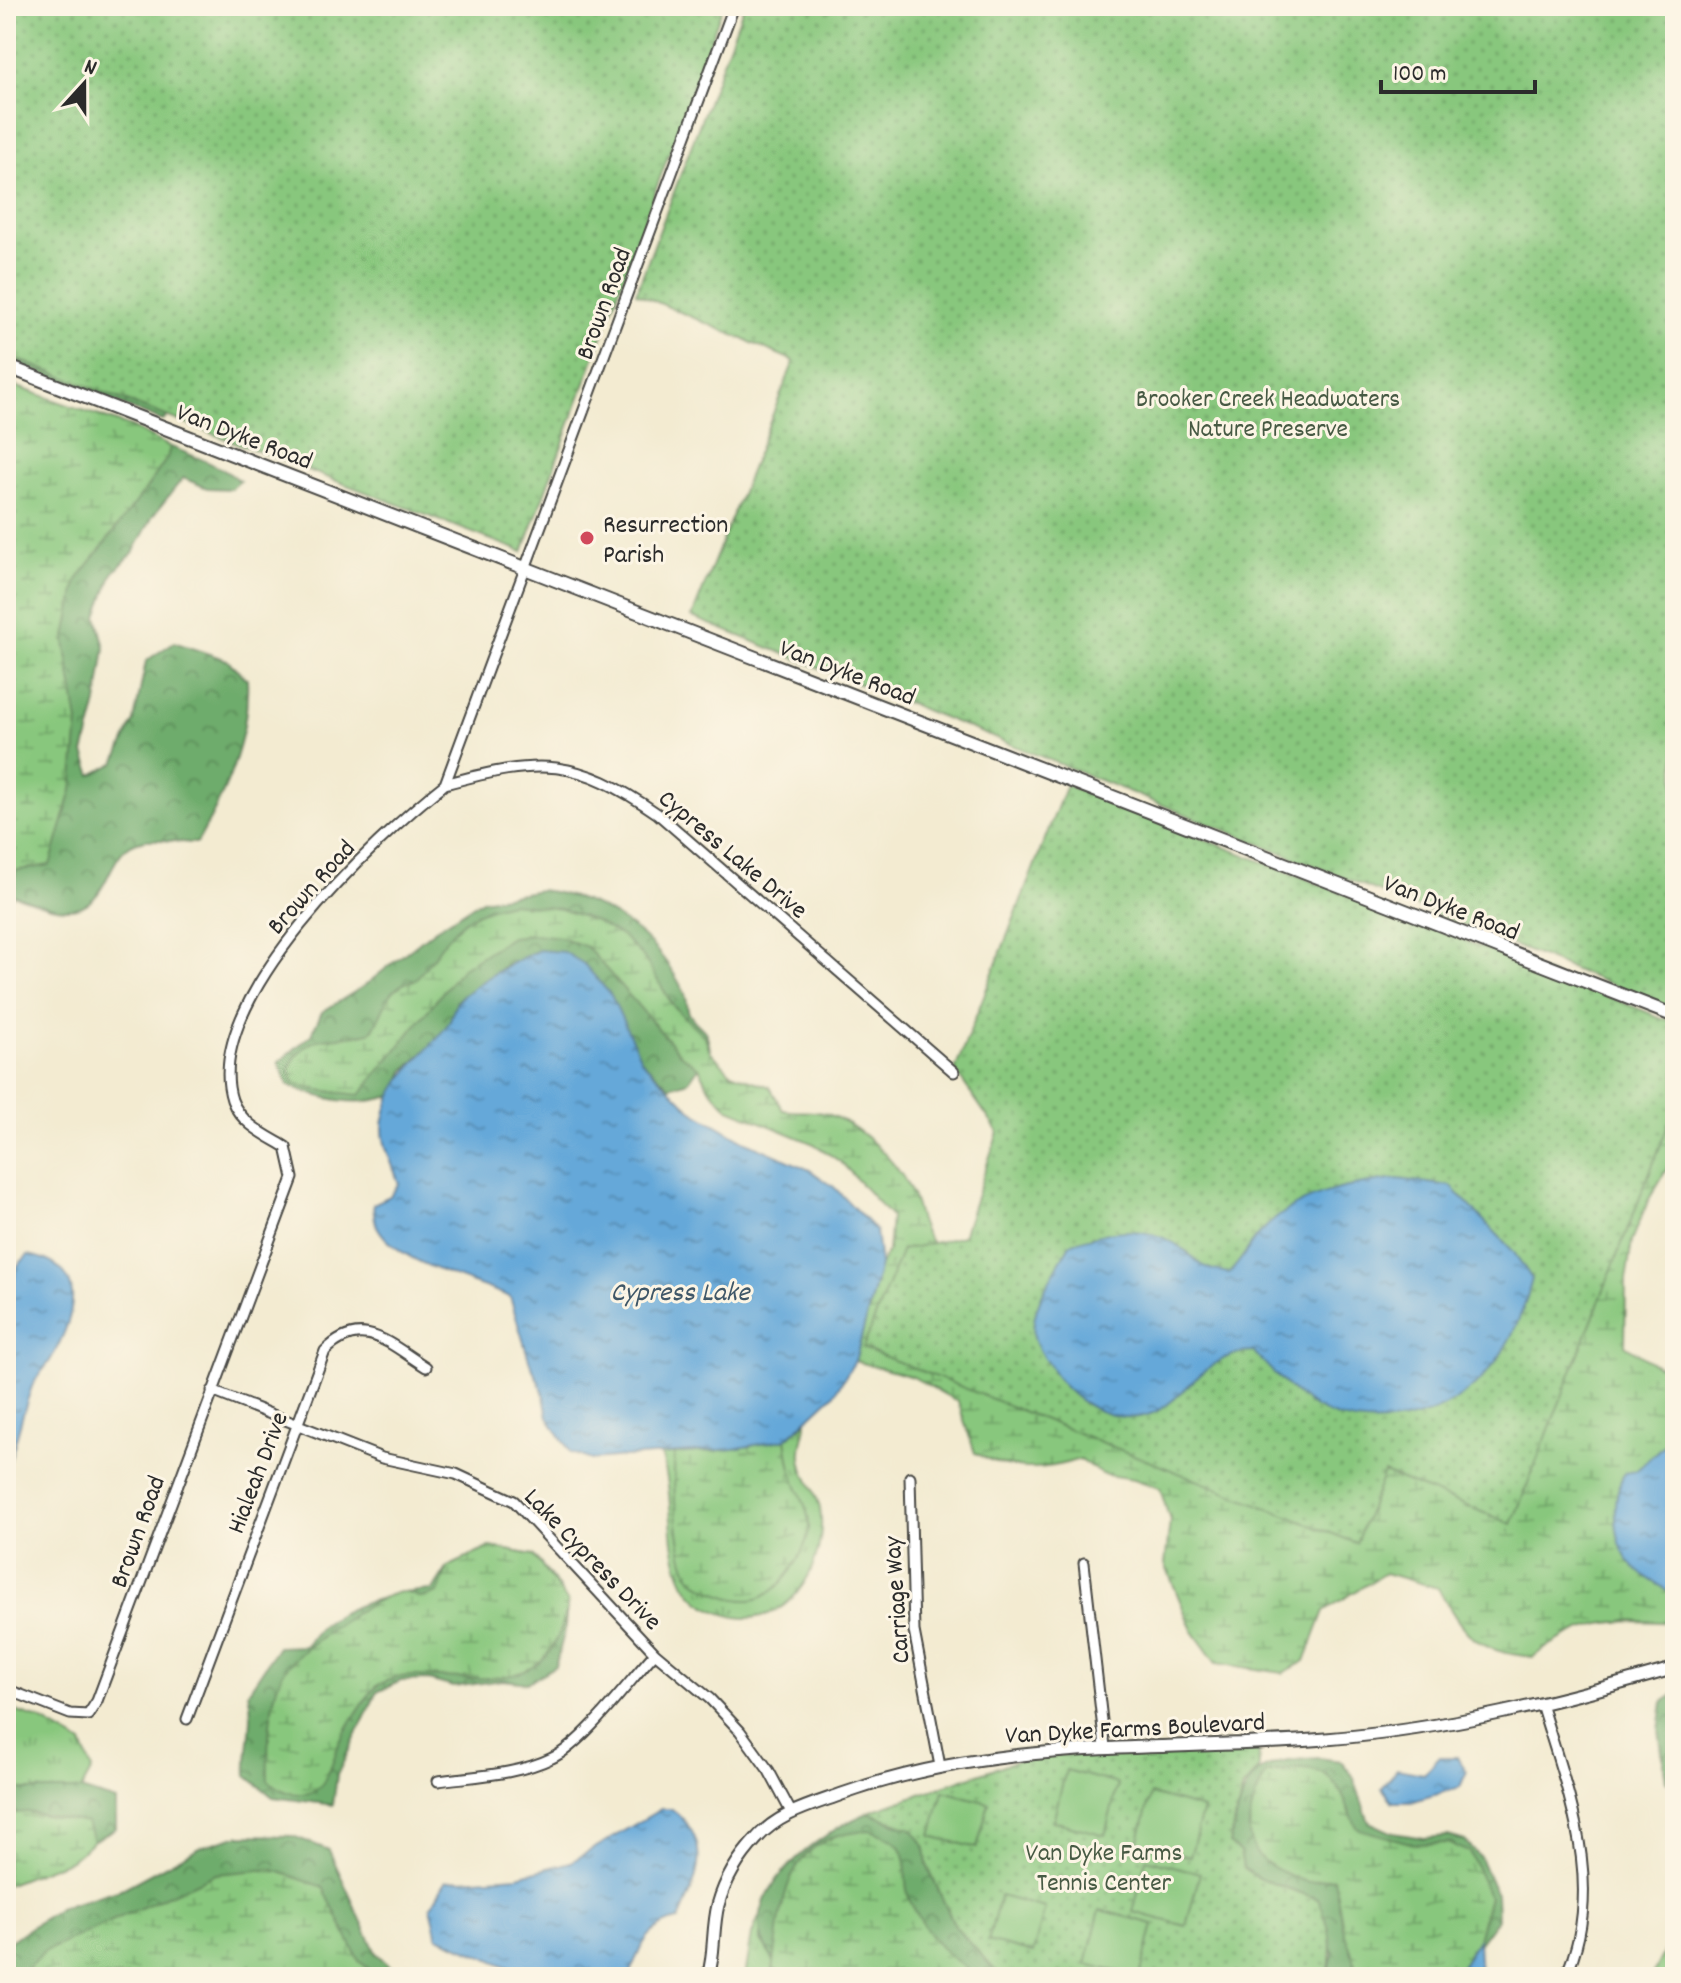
<svg xmlns="http://www.w3.org/2000/svg" width="1681" height="1983" font-family="Dekko,sans-serif">
	<defs>
		<pattern id="grass-tufts" width="24" height="20" patternUnits="userSpaceOnUse" patternTransform="scale(2)"><rect width="24" height="20" fill="#88c77d"/><path d="M3 7l-1-3M5 7V3M7 7l1-3M15 17l-1-3M17 17v-4M19 17l1-3" fill="none" stroke="#6fa267"/></pattern>
		<pattern id="forest-crowns" width="20" height="18" patternUnits="userSpaceOnUse" patternTransform="scale(2)"><rect width="20" height="18" fill="#6eac6c"/><path d="M2 6a3 3 0 1 1 6 0M12 15a3 3 0 1 1 6 0" fill="none" stroke="#5b8c59"/></pattern>
		<pattern id="wetland-marsh" width="20" height="14" patternUnits="userSpaceOnUse" patternTransform="scale(2)"><rect width="20" height="14" fill="#88c77d"/><path d="M1 5h8M5 5V1M11 12h8M15 12V8" fill="none" stroke="#6fa267"/></pattern>
		<pattern id="park-dots" width="8" height="8" patternUnits="userSpaceOnUse" patternTransform="scale(2)"><rect width="8" height="8" fill="#88c77d"/><path d="M2 2h.1M6 6h.1" fill="none" stroke="#6fa267" stroke-width="1.8" stroke-linecap="round"/></pattern>
		<pattern id="water-ripples" width="26" height="14" patternUnits="userSpaceOnUse" patternTransform="scale(2)"><rect width="26" height="14" fill="#65a8d9"/><path d="M2 4q2-2 4 0t4 0M15 11q2-2 4 0t4 0" fill="none" stroke="#5389b0"/></pattern>
	</defs>
	<rect width="100%" height="100%" fill="#fcf5e5"/>
	<filter id="ink" filterUnits="userSpaceOnUse"><feTurbulence type="fractalNoise" baseFrequency=".0125" numOctaves="2"/><feDisplacementMap in="SourceGraphic" scale="16" xChannelSelector="R" yChannelSelector="G"/><feConvolveMatrix kernelMatrix="1 2 1 2 8 2 1 2 1" color-interpolation-filters="sRGB"/></filter>
	<filter id="wash" filterUnits="userSpaceOnUse"><feTurbulence type="fractalNoise" baseFrequency=".006" numOctaves="4" result="noise"/><feDisplacementMap in="SourceGraphic" scale="32" xChannelSelector="R" yChannelSelector="G"/><feGaussianBlur stdDeviation="1.8" result="paint"/><feColorMatrix in="noise" values="0 0 0 0 0 0 0 0 0 0 0 0 0 0 0 0 0 1.4 0 .05"/><feComposite in="paint" operator="in"/></filter>
	<g filter="url(#wash)">
		<rect width="100%" height="100%" fill="#f3ebd1"/>
		<!-- grass -->
		<path fill="url(#grass-tufts)" stroke="#5a7954" stroke-width="2" d="M806 1422C806 1433 801 1441 801 1452 799 1472 817 1490 820 1509 828 1558 794 1627 736 1617 710 1612 690 1600 681 1575 666 1537 675 1494 661 1455L734 1449 786 1439Z
			M6 1708 39 1719 82 1744 92 1770 81 1790H6Z
			M761 1912V1941L787 1977H745L752 1934Z"/>
		<!-- forest -->
		<path fill="url(#forest-crowns)" stroke="#4c6c4c" stroke-width="2" d="M6 350 169 415 163 421 6 359Z
			M6 383 133 428C167 450 208 456 240 481L231 489 207 488 183 478 153 516 133 553 113 573 97 616 105 648 97 703 84 753 92 775 115 763 134 721 146 661 174 642 227 660 247 679C250 739 226 792 197 843 181 843 157 837 141 841 107 848 112 896 80 907 61 914 32 901 14 895L6 905Z
			M540 890C603 898 656 934 684 992 688 999 686 1009 690 1015 702 1033 707 1024 710 1051L689 1081 670 1087 642 1061 626 1031 509 963 457 1000 451 1020 436 1041 404 1071 394 1095C357 1108 323 1100 288 1085L279 1062 311 1035 322 1012 364 986 434 930 482 900Z
			M490 1547 533 1555C576 1605 572 1606 555 1666L527 1683 503 1680 454 1687 428 1680 401 1681 377 1692 337 1775 333 1805 273 1797 247 1776C245 1745 256 1724 248 1692L278 1647 304 1646C311 1639 317 1628 325 1623 352 1603 400 1591 433 1590L448 1567Z
			M1675 1694V1788L1666 1781 1659 1730 1663 1702Z
			M1319 1758 1341 1761 1353 1776 1369 1822 1393 1833 1424 1838 1448 1836 1465 1841 1480 1857 1496 1894 1497 1919 1454 1977H1327L1333 1954 1318 1899 1260 1879 1243 1868 1240 1852 1229 1844C1248 1778 1243 1762 1319 1758Z
			M6 1790H81L116 1801V1828L93 1841 71 1860 6 1885Z
			M868 1813 912 1829 925 1846 927 1865 955 1926 1001 1977H787C779 1971 774 1961 769 1953 731 1895 822 1831 868 1813Z
			M240 1835 293 1836 329 1850 376 1953 401 1977H6V1944L59 1908 124 1888 200 1847Z"/>
		<!-- wetland -->
		<path fill="url(#wetland-marsh)" stroke="#5a7954" stroke-width="2" d="M6 383 133 428 170 447 167 458 146 489 77 580 65 642 78 722 72 790 50 865 13 871 6 878Z
			M512 903 561 909 595 921 623 937 644 958 674 1007 705 1037 710 1051 731 1073 770 1087 783 1110C797 1113 814 1110 827 1114 857 1123 896 1160 909 1188 923 1218 914 1226 942 1254L1675 1040V1155L1648 1201 1632 1241 1626 1280 1625 1345 1657 1366 1675 1369V1623C1615 1618 1582 1620 1533 1657 1475 1651 1466 1637 1438 1588L1385 1573 1324 1611 1305 1661 1283 1673 1216 1663 1192 1630 1165 1564 1170 1521 1160 1488 1134 1479 1101 1474 1080 1459C1041 1472 1011 1472 975 1453L958 1402 913 1377 855 1361 880 1265 888 1251 891 1217 842 1163 814 1144 729 1109 709 1088 700 1069 681 1055 587 947 561 937 535 934 511 937 461 969 360 1095 311 1089 294 1083 289 1069C308 1026 337 1044 372 1031 386 1008 386 986 415 980 451 939 450 915 512 903Z
			M786 1439C788 1451 789 1464 793 1475 798 1492 810 1509 809 1528 807 1553 778 1599 750 1600 732 1601 707 1591 693 1579 676 1563 672 1478 675 1454L734 1449Z
			M490 1547 533 1555 568 1602C554 1681 511 1681 440 1677 420 1676 399 1673 380 1684 369 1690 345 1731 339 1744 334 1757 331 1772 322 1784 309 1801 281 1794 268 1780 267 1754 269 1694 284 1671 299 1649 375 1596 400 1592 407 1591 415 1597 423 1598L438 1593 448 1567Z
			M1299 1769C1340 1769 1341 1797 1358 1829L1414 1844 1448 1843 1470 1852 1489 1896 1478 1940 1454 1977H1350L1355 1962 1343 1928 1334 1878C1325 1878 1317 1882 1309 1882 1302 1882 1292 1876 1285 1873 1234 1854 1246 1813 1266 1774Z
			M27 1812 87 1823 93 1841 71 1860 6 1885V1814Z
			M870 1830C922 1847 898 1864 909 1898 913 1910 924 1925 931 1936 944 1954 961 1963 977 1977H774C772 1964 776 1953 777 1940 784 1879 798 1833 870 1830Z
			M271 1869 323 1887 359 1961 379 1977H19L45 1951 216 1874Z
			M1675 1944V1977H1651L1667 1946Z"/>
		<!-- park -->
		<path fill="url(#park-dots)" stroke="#5a7954" stroke-width="2" d="M6 6H723L523 552 6 355Z
			M744 6H1675V1010L692 617 794 361 636 293Z
			M1066 785 1675 1023V1108L1512 1524 1384 1473 1356 1543 863 1348 902 1250 963 1236 998 1132 955 1070Z
			M1258 1747 1259 1769 1243 1788 1229 1844 1240 1852 1243 1868 1260 1879 1318 1899C1331 1925 1334 1949 1327 1977H1001L955 1926 927 1865 925 1846 912 1829 868 1812 1030 1756Z"/>
		<!-- garden -->
		<path fill="#88c77d" stroke="#5a7954" stroke-width="2" d="M1066 1770 1118 1784 1105 1835 1053 1821Z
			M943 1791 989 1803 977 1848 931 1836Z
			M1151 1794 1203 1809 1190 1857 1138 1843Z
			M1146 1859 1200 1873 1186 1926 1133 1912Z
			M1000 1896 1045 1908 1033 1953 988 1941Z
			M1100 1910 1153 1924 1140 1977 1086 1964Z"/>
		<!-- water -->
		<path fill="url(#water-ripples)" stroke="#486a82" stroke-width="2" d="M539 950 564 952 584 964 611 995 642 1061 691 1110 744 1141 810 1170 834 1187 876 1231 880 1265 855 1361 834 1394 786 1439 734 1449 625 1457 592 1460 571 1453 548 1417 543 1391 530 1363 510 1297C473 1280 399 1265 378 1228 374 1222 374 1212 373 1204L390 1196 399 1184C393 1164 379 1140 384 1119 393 1074 424 1058 448 1024 453 1016 453 1004 461 997 485 978 511 962 539 950Z
			M1398 1179 1451 1186 1513 1251 1532 1279C1523 1316 1504 1360 1474 1386 1429 1425 1360 1436 1308 1403 1288 1389 1271 1370 1254 1352 1184 1352 1180 1442 1100 1411 1083 1405 1063 1388 1054 1373 1048 1363 1038 1351 1035 1341 1026 1311 1056 1270 1070 1244 1106 1231 1139 1223 1174 1243 1202 1259 1190 1267 1229 1273 1242 1261 1248 1246 1260 1233 1296 1194 1347 1185 1398 1179Z
			M28 1255C91 1266 75 1317 51 1359 46 1368 37 1375 33 1384 22 1412 16 1444 6 1472V1331L16 1267Z
			M1675 1434V1595C1663 1587 1649 1580 1638 1571 1612 1550 1611 1500 1624 1473L1636 1471Z
			M1439 1757H1457L1467 1771 1460 1787 1411 1802H1393L1382 1788 1397 1769 1424 1774Z
			M661 1809H672C715 1843 697 1878 679 1920 646 1925 640 1950 628 1977H544L513 1969 438 1937 431 1907 446 1881 518 1876 571 1862Z
			M1478 1940 1480 1977H1454Z"/>
	</g>
	<g filter="url(#ink)">
		<g fill="none" stroke-linecap="round" stroke-linejoin="round">
			<!-- minor casing -->
			<g stroke="#494844" stroke-width="13">
				<path id="minor" d="M445 784C540 758 576 757 658 814L954 1072
					M212 1391 382 1458 456 1474 514 1501 655 1653 710 1699 740 1731 769 1771 791 1812
					M910 1477 914 1631 940 1766
					M1084 1563 1105 1747
					M6 1689 70 1714 88 1715 97 1701 293 1178 286 1147C266 1135 240 1123 232 1100 200 1001 376 838 445 784L734 6
					M1542 1707C1568 1793 1607 1889 1565 1977
					M187 1719 325 1351C362 1314 389 1344 426 1367
					M438 1781C475 1776 517 1775 552 1758 583 1744 630 1680 655 1653"/>
			</g>
			<!-- tertiary casing -->
			<g stroke="#494844" stroke-width="15">
				<path id="tertiary" d="M708 1977C715 1954 712 1929 718 1905 725 1880 739 1857 757 1838 779 1813 812 1805 842 1794 1002 1737 1161 1752 1326 1739 1449 1729 1557 1702 1675 1668"/>
			</g>
			<!-- secondary casing -->
			<g stroke="#494844" stroke-width="16">
				<path id="secondary" d="M6 366 1675 1016"/>
			</g>
			<!-- minor -->
			<use href="#minor" stroke="#fff" stroke-width="9"/>
			<!-- tertiary -->
			<use href="#tertiary" stroke="#fff" stroke-width="11"/>
			<!-- secondary -->
			<use href="#secondary" stroke="#fff" stroke-width="12"/>
		</g>
	</g>
	<!-- markers -->
	<circle fill="#d1495b" stroke="#fcf5e5" stroke-width="3" cx="587" cy="538" r="8"/>
	<g text-anchor="middle" stroke-width="6" stroke-linejoin="round" paint-order="stroke">
		<!-- street labels -->
		<g font-size="26" fill="#2b2b2b" stroke="#fcf5e5">
			<text transform="translate(602 303) rotate(-70)" y="9">Brown Road</text>
			<text transform="translate(245 435) rotate(21)" y="9">Van Dyke Road</text>
			<text transform="translate(848 671) rotate(21)" y="9">Van Dyke Road</text>
			<text transform="translate(734 853) rotate(40)" y="9">Cypress Lake Drive</text>
			<text transform="translate(310 886) rotate(-48)" y="9">Brown Road</text>
			<text transform="translate(1452 906) rotate(21)" y="9">Van Dyke Road</text>
			<text transform="translate(256 1472) rotate(-69)" y="9">Hialeah Drive</text>
			<text transform="translate(136 1531) rotate(-70)" y="9">Brown Road</text>
			<text transform="translate(594 1558) rotate(46)" y="9">Lake Cypress Drive</text>
			<text transform="translate(895 1600) rotate(-94)" y="9">Carriage Way</text>
			<text transform="translate(1135 1727) rotate(-3)" y="9">Van Dyke Farms Boulevard</text>
		</g>
		<!-- park labels -->
		<g font-size="26" fill="#475a44" stroke="#fcf5e5">
			<text x="1268" y="406">Brooker Creek Headwaters<tspan x="1268" dy="30">Nature Preserve</tspan></text>
			<text x="1104" y="1860">Van Dyke Farms<tspan x="1104" dy="30">Tennis Center</tspan></text>
		</g>
		<!-- poi labels -->
		<g font-size="26" fill="#2b2b2b" stroke="#fcf5e5" text-anchor="start">
			<text x="603" y="532">Resurrection<tspan x="603" dy="30">Parish</tspan></text>
		</g>
		<!-- water labels -->
		<g font-size="28" font-style="italic" fill="#3f5768" stroke="#fcf5e5">
			<text x="680" y="1300">Cypress Lake</text>
		</g>
	</g>
	<!-- margin -->
	<rect width="1681" height="1983" fill="none" stroke="#fcf5e5" stroke-width="32"/>
	<!-- north arrow -->
	<g transform="translate(84 84) rotate(21)" stroke="#fcf5e5" stroke-width="6" paint-order="stroke">
	<path d="M0-6L14 30L0 20L-14 30Z" fill="#2b2b2b"/>
	<text y="-12" font-size="22" font-weight="bold" text-anchor="middle" fill="#2b2b2b">N</text>
	</g>
	<!-- scale -->
	<path d="M1381 80v12h154v-12" fill="none" stroke="#2b2b2b" stroke-width="4"/>
	<text x="1393" y="80" font-size="24" fill="#2b2b2b" stroke="#fcf5e5" stroke-width="6" paint-order="stroke">100 m</text>
</svg>
